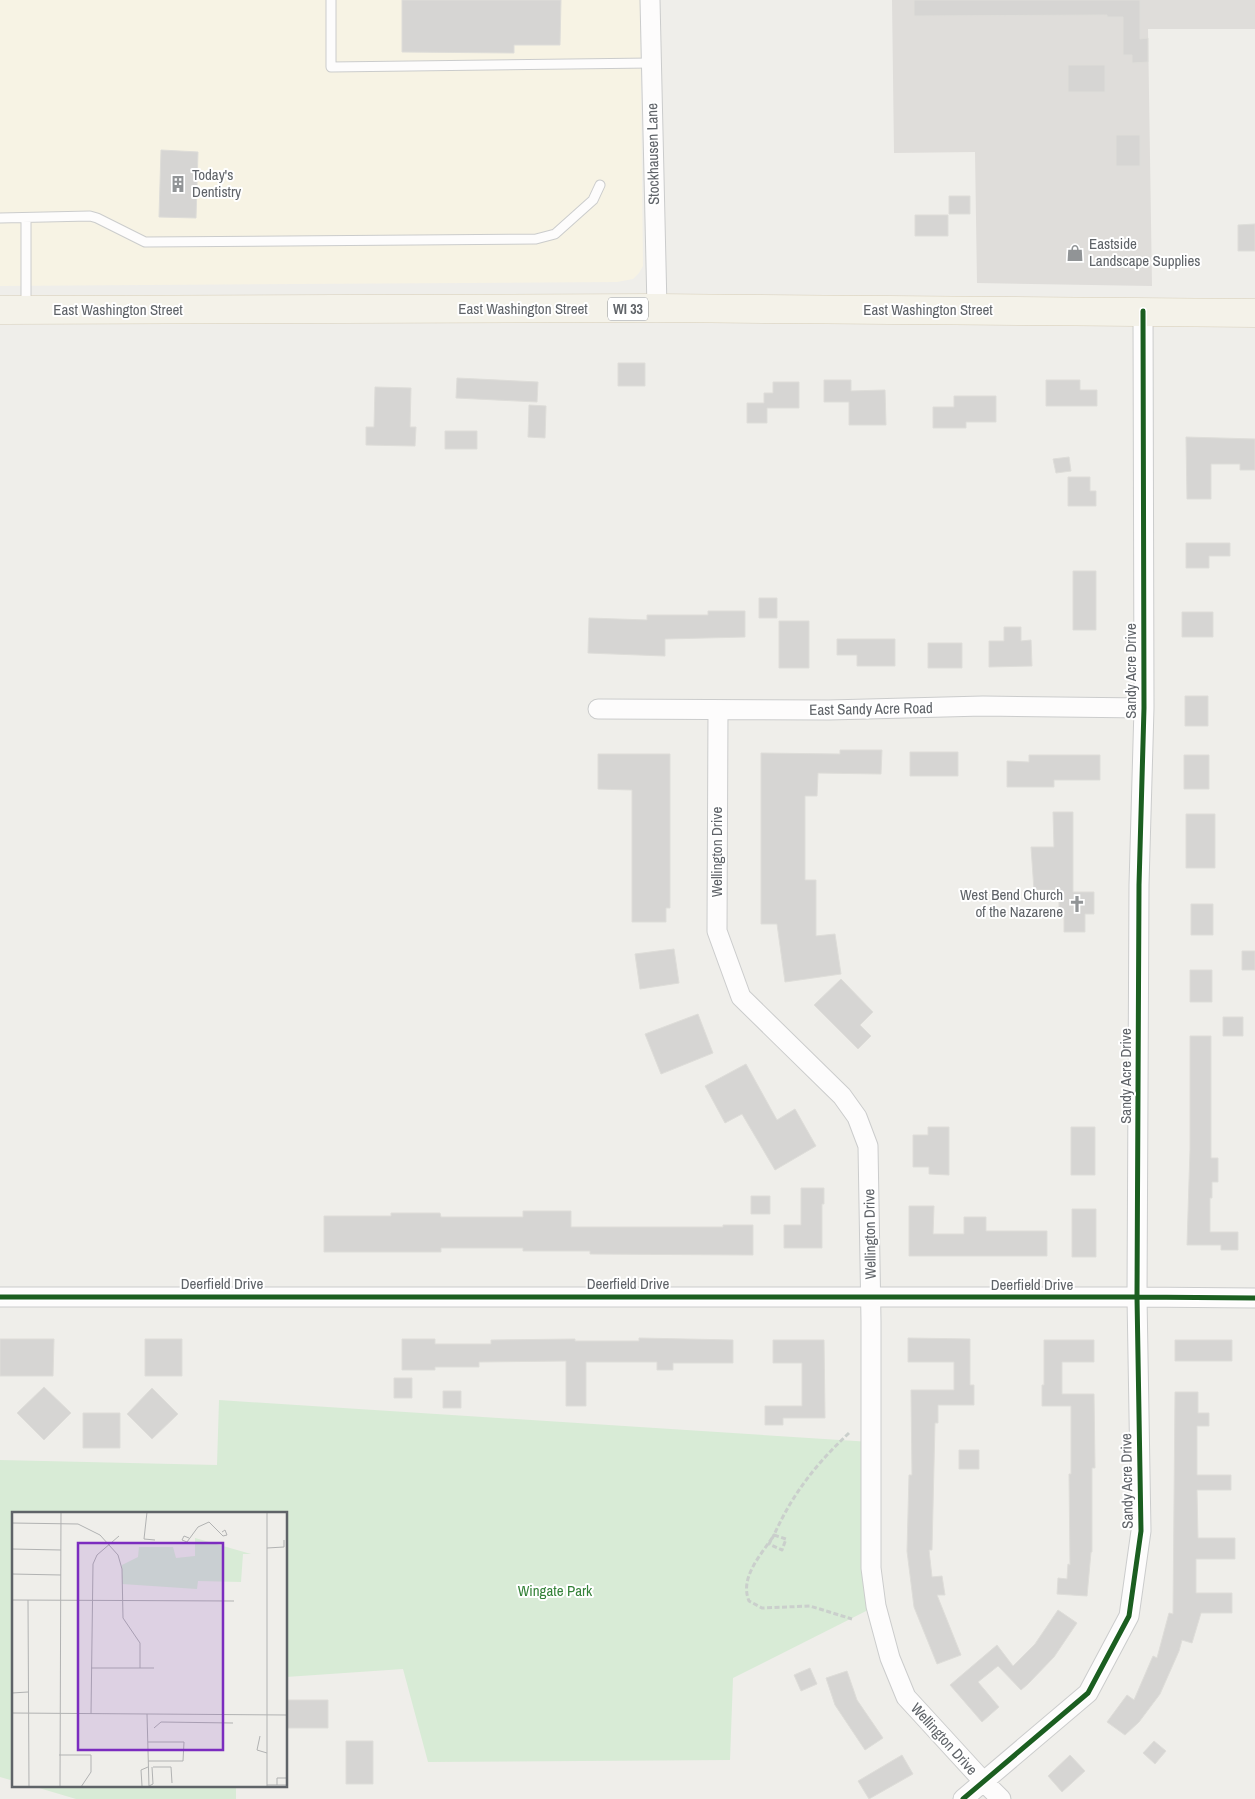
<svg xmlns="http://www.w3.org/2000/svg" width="1255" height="1799" font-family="'Archivo Narrow',sans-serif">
	<rect width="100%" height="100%" fill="#efeeea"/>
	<!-- commercial -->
	<path fill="#f7f3e4" d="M0 0H640L643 266 639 273 633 279 617 282 0 286Z"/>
	<!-- industrial -->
	<path fill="#dfddda" d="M892 0H1255V29H1148L1152 286 977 283 975 152 894 153Z"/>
	<!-- green -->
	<path fill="#d8ebd6" d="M219 1400 871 1442 876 1606 733 1678 730 1760 428 1762 403 1669 286 1677V1513H14V1781L0 1777V1460L217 1465Z
		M29 1785H236V1799H76Z"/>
	<!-- building -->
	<path fill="#d6d5d3" stroke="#deddd9" d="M402 0H561L560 45H514V53L402 52Z
		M914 0H1140V39L1148 38V62L1132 63V55H1123V17H1107V15L914 16Z
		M1068 65H1105V92H1068Z
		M1116 135H1140V166H1116Z
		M161 150 198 152 196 218 159 217Z
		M949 196H970V214H949Z
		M915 215H948V236H915Z
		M1255 224V251H1238V225Z
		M618 363H645V386H618Z
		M457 378 538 382 537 402 456 398Z
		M824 380H851V391L885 390 886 425H849V402H824Z
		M1046 380H1080V390H1097V406H1046Z
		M773 382H799V408H767V423H747V403H764V393H773Z
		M375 387 411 388 410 427H416L415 446 366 445V427H374Z
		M954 396H996V422H966V428H933V407H954Z
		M529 405 546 406 545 438 528 437Z
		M445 431H477V449H445Z
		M1186 437 1255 439V470H1240V464H1211V499H1187Z
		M1069 457 1071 471 1056 473 1053 459Z
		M1068 477H1090V491H1096V506H1068Z
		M1186 543H1230V556H1209V568H1186Z
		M1073 571H1096V630H1073Z
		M759 598H777V618H759Z
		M708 611H745V637L665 639V656L588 653 589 618 647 620V615H708Z
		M1182 612H1213V637H1182Z
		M779 621H809V668H779Z
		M1004 627H1021V641L1031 640 1032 666 989 667V641H1004Z
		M837 639H895V666H857V655H837Z
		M928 643H962V668H928Z
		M1185 696H1208V726H1185Z
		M840 750H882L881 774 818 773 817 796H805V880H816V936L835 934 841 974 785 982 777 924H761V753L840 754Z
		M910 752H958V776H910Z
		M598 754H670V908H666V922H632V790L598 789Z
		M1029 755H1100V780H1054V787H1007V761L1029 762Z
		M1184 755H1209V789H1184Z
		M1053 812H1073V892H1094V914H1085V932H1064V914H1059V890H1034L1031 847H1054Z
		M1186 814H1215V868H1186Z
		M1191 904H1213V935H1191Z
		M674 949 679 983 640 989 635 954Z
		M1242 951H1255V970H1242Z
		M1190 970H1212V1002H1190Z
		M841 979 873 1012 860 1025 871 1036 858 1049 814 1005Z
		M698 1014 713 1053 661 1074 645 1034Z
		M1223 1017H1243V1036H1223Z
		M1190 1036H1211V1158H1218V1182H1212V1198H1210V1232H1238V1250H1221V1245H1187L1190 1150Z
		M746 1064 777 1120 795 1109 816 1146 775 1170 742 1114 725 1123 705 1086Z
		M928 1127H949V1175L929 1174V1167H913V1135H928Z
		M1071 1127H1095V1175H1071Z
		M801 1188H824V1204H822V1248H784V1225H801Z
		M751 1196H770V1214H751Z
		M909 1206H934L933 1234H964V1217H986V1231H1047V1256H909Z
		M1072 1209H1096V1257H1072Z
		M523 1211H571V1227H723V1225H753V1255L590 1254V1251H523V1248H441V1252H324V1216H391V1213H440L441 1217H523Z
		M639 1338 733 1340V1363H673V1370H657V1362H586V1406H566V1361L479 1362V1367H435V1370H402V1339H435V1344H491V1340L575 1339V1341H639Z
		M908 1338 970 1339V1385H974V1405H938V1423H935L932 1550H929L932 1577 942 1576 945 1595H937L961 1655 937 1664 914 1607 907 1551 909 1475H912L911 1390H954V1362H908Z
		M0 1339H54L53 1376H0Z
		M145 1339H182V1376H145Z
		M773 1340H824L825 1418H783V1425H765V1406H802V1363H773Z
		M1044 1340H1094V1362H1062V1394H1094L1095 1468H1092V1552H1091L1087 1596 1057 1594 1058 1578 1067 1579 1068 1564 1070 1565 1069 1474H1071V1406H1042V1385H1044Z
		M1175 1340H1232V1361H1175Z
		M394 1378H412V1398H394Z
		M44 1387 71 1413 44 1440 17 1413Z
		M152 1388 178 1414 152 1439 127 1414Z
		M443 1391H461V1408H443Z
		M1175 1392H1198V1413H1209V1426H1197V1475H1231V1490H1197L1198 1538H1235V1559H1196V1593H1232V1613H1201L1192 1643 1182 1640 1179 1651 1160 1694 1139 1722 1125 1735 1107 1722 1127 1695 1134 1700 1153 1656 1157 1658 1169 1613 1173 1614Z
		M83 1413H120V1448H83Z
		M959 1450H979V1469H959Z
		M1058 1610 1077 1623 1054 1657 1028 1684 1021 1690 998 1666 978 1682 999 1707 982 1722 950 1685 997 1645 1013 1666 1035 1644Z
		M810 1668 817 1684 801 1691 794 1675Z
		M847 1671 857 1700 883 1738 865 1750 835 1705 826 1678Z
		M286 1700H328V1728H286Z
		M346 1741H373V1784H346Z
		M1154 1741 1166 1751 1155 1764 1143 1753Z
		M902 1755 913 1774 869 1799 858 1781Z
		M1070 1755 1085 1771 1062 1792 1048 1776Z"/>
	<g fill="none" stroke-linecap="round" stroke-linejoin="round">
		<!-- service casing -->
		<g stroke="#cbcccc" stroke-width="11">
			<path id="service" d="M331 0V67L651 63
				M0 218 90 216 97 218 145 242 536 239 555 234 593 200 600 185
				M26 218V307"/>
		</g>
		<!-- minor casing -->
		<g stroke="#cbcccc" stroke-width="21">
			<path id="minor" d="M650 0 657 308
				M598 709 829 710 983 706 1144 708
				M718 710 717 931 741 997 842 1096 857 1117 868 1146 871 1321V1568L876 1606 890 1658 906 1697 983 1781 1001 1799
				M0 1297H1137L1255 1298
				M963 1799 1088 1693 1129 1616 1141 1531 1137 1297 1139 885 1144 708 1143 311"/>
		</g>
		<!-- primary casing -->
		<g stroke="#d7ceb8" stroke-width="29">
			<path id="primary" d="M0 310 657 308 1255 313"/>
		</g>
		<!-- path -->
		<path stroke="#cacfcc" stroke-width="3" stroke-dasharray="5 2.5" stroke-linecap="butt" d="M849 1433C816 1464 793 1493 774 1535L786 1539 782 1550 769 1544 774 1535C762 1554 739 1577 749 1601L762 1608 810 1606 852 1619"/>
		<!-- service -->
		<use href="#service" stroke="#fdfcfc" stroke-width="9"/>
		<!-- minor -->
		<use href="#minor" stroke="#fdfcfc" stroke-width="19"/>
		<!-- primary -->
		<use href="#primary" stroke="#f4f2e9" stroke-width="28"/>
		<!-- cycleway casing -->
		<g stroke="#fff" stroke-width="8">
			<path id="cycleway" d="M0 1297H1137L1255 1298
				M963 1799 1088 1693 1129 1616 1141 1531 1137 1297 1139 885 1144 708 1143 311"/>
		</g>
		<!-- cycleway -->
		<use href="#cycleway" stroke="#1b5e20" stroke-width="5"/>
	</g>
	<!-- icons -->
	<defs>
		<g id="building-bare" transform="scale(1.35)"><path d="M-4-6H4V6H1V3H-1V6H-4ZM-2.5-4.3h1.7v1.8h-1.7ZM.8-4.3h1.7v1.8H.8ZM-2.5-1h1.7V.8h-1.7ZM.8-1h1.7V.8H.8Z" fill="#919496" stroke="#fff" stroke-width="2.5" paint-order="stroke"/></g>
		<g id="shop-bare" transform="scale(1.35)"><path d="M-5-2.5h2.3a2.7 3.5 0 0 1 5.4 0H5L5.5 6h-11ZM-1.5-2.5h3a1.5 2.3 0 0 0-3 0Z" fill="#919496" stroke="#fff" stroke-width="2.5" paint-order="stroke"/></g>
		<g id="church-bare" transform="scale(1.35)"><path d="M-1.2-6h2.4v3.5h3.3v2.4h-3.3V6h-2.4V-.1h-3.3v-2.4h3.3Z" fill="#919496" stroke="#fff" stroke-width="2.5" paint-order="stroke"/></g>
	</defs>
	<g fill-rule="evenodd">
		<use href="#building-bare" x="178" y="184"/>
		<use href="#shop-bare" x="1075" y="253"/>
		<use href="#church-bare" x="1077" y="904"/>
	</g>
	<g text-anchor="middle" stroke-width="4" stroke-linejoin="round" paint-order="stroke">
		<!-- shield labels -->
		<rect fill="#fff" stroke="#8f9295" stroke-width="1" x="608" y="297.5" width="40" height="23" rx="4"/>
		<g font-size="14" font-weight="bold" fill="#5f6368">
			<text x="628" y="314">WI 33</text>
		</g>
		<!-- street labels -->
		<g font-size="15" fill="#5f6368" stroke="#fff">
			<text transform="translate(653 154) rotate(-91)" y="5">Stockhausen Lane</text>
			<text x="523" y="314">East Washington Street</text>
			<text x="118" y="315">East Washington Street</text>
			<text x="928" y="315">East Washington Street</text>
			<text transform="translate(1131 671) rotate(-90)" y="5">Sandy Acre Drive</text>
			<text transform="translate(871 709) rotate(-1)" y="5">East Sandy Acre Road</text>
			<text transform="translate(717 852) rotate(-90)" y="5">Wellington Drive</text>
			<text transform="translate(1126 1076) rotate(-90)" y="5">Sandy Acre Drive</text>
			<text transform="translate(870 1234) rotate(-91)" y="5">Wellington Drive</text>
			<text x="222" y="1289">Deerfield Drive</text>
			<text x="628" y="1289">Deerfield Drive</text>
			<text x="1032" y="1290">Deerfield Drive</text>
			<text transform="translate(1127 1481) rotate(-91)" y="5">Sandy Acre Drive</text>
			<text transform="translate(944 1739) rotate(48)" y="5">Wellington Drive</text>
		</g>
		<!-- poi labels -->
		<g font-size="15" fill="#5f6368" stroke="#fff" text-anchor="start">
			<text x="192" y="180">Today's<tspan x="192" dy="17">Dentistry</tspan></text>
			<text x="1089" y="249">Eastside<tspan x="1089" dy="17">Landscape Supplies</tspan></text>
			<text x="1063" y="900" text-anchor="end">West Bend Church<tspan x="1063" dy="17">of the Nazarene</tspan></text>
		</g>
		<!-- park labels -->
		<g font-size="15" fill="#348238" stroke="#fff">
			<text x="555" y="1596">Wingate Park</text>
		</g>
	</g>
	<!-- overview -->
	<g transform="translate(12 1512)">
		<rect width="275" height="275" fill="#efeeea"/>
		<path d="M183 26 239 42H231L229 70 186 69 185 77 110 72V53L126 45 127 35H161L164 46 183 44Z" fill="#d8ebd6"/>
		<path fill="none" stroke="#b1b2b2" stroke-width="1" d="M135 0 132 27 143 28M197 10 211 24 215 23 213 18 210 20M0 11 66 12 88 23 106 43 110 57 111 106 128 131V156M177 26 172 24 170 28 175 30 186 15 197 10M255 36 272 35V28M0 37 49 38M0 62 49 63M0 88 222 89M16 88 17 275M79 156H142M0 181 16 180M0 201 275 203M79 202 81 52 85 43 107 24M135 202 137 275M142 216 149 210 221 211M248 224 245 238 255 241M136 230H172L171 249H136M47 243H79V260L69 275M141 255H159L160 271M255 273H275M265 273V266H275M130 274 129 258 136 255M137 274 141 272 140 255M48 275 49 0M255 275V0"/>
		<path fill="#7b2cbf" fill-opacity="0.15" stroke="#7b2cbf" stroke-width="2.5" d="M66 31H211V238H66Z"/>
		<rect width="275" height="275" fill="none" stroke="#5f6368" stroke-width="2.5"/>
	</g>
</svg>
